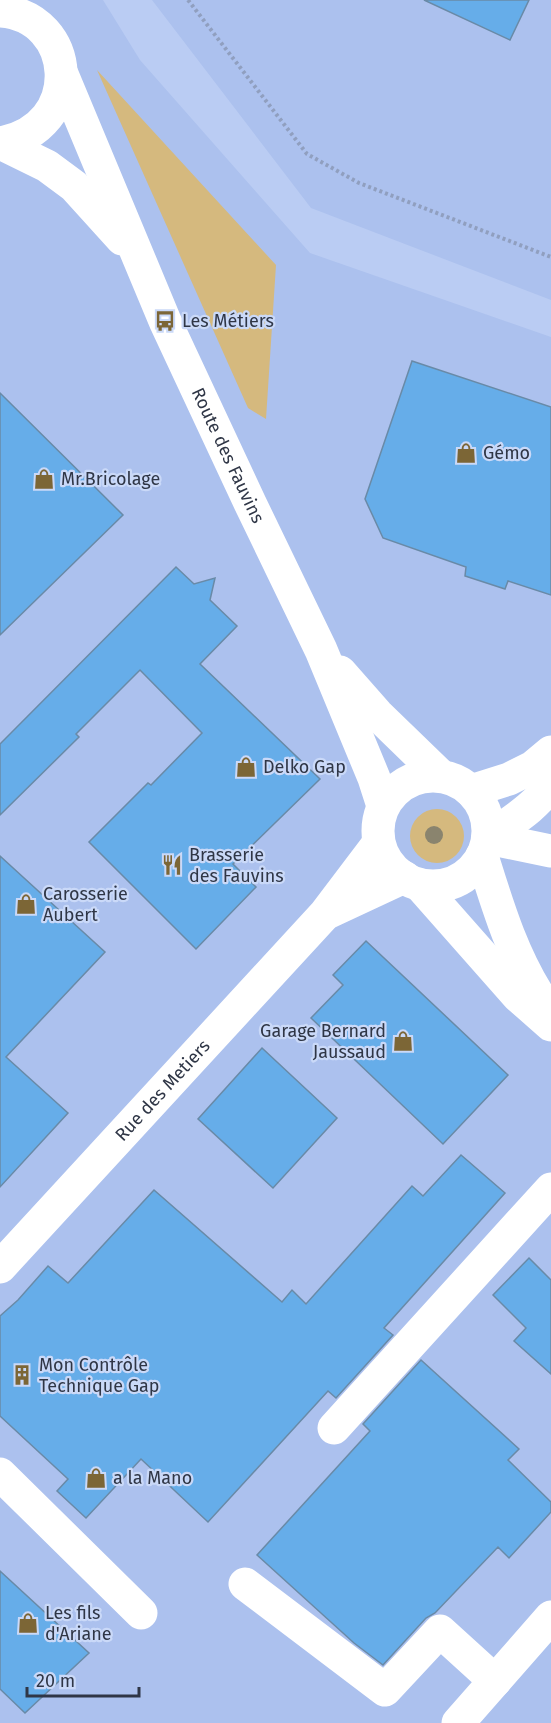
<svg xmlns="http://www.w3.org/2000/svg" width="551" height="1723" font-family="'Fira Sans',sans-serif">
	<rect width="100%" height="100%" fill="#baccf3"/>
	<!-- built -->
	<path fill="#acc1ee" d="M0 0H103L140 60 310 253 551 337V1723H0Z
		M152 0H551V300L311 208Z"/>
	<!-- green -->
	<path fill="#d5b97e" d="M97 70 276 265 266 419 248 408Z
		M410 836a27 27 0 1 1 54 0a27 27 0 1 1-54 0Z"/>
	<!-- building -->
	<path fill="#66ade9" stroke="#698aa7" stroke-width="1.5" d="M424 0H529L510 40Z
		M412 361 551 407V595L508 581 505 589 465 576 466 567 383 538 365 499Z
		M0 393 123 515 0 635Z
		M176 567 194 584 215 578 210 600 237 626 200 664 320 779 233 864 256 887 196 949 89 842 148 783 151 785 202 733 140 670 76 734 79 737 0 815V744Z
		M0 856 105 952 6 1057 68 1113 0 1187Z
		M366 941 508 1075 443 1144 311 1018 343 985 333 975Z
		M262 1048 337 1118 273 1188 198 1119Z
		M461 1155 505 1193 384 1328 393 1335 336 1398 328 1391 208 1522 141 1459 86 1518 57 1491 68 1479 0 1416V1316L18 1300 48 1266 68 1283 154 1190 282 1302 292 1290 306 1304 412 1186 423 1196Z
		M529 1258 551 1280V1374L514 1341 526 1328 493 1295Z
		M421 1360 519 1449 508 1460 551 1502V1512L509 1558 498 1547 435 1613 426 1618 383 1665 354 1643 257 1555 370 1431 363 1424Z
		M0 1571 89 1653 25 1713 0 1689Z"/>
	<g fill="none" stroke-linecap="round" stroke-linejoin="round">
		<!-- path -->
		<path stroke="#909fbf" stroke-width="4" stroke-dasharray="3 3" stroke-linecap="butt" d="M188 0 307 154 359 183 551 257"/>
		<!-- minor -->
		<g stroke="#fff" stroke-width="33">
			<path d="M0 11C77 16 86 128 0 143"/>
			<path id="s1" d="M62 74 165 321 250 503 321 650 374 778 383 806"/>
			<path d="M0 143 47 166 74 186 122 239"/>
			<path d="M340 672 377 714 441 776"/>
			<circle cx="433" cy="831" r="55"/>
			<path d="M471 791 509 779 533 767 551 752"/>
			<path d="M488 838C510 822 537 807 551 783"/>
			<path d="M488 838 551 851"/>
			<path d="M482 856C498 907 512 955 542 1001"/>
			<path d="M420 885 518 996 551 1025"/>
			<path d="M329 912 404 877"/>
			<path id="s2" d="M0 1267 325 914 378 844"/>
			<path d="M334 1428 551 1189"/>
			<path d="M0 1474 141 1613"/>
			<path d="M245 1584 385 1690 440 1631 495 1681"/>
			<path d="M458 1723 551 1617"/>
		</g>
	</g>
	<!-- trees -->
	<circle fill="#8a846e" cx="434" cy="835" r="9"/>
	<!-- icons -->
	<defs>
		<g id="bus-bare" transform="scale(1.62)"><path d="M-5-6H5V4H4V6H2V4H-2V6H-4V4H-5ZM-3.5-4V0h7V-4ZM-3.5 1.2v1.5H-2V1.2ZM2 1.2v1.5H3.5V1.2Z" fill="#7c6636" stroke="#cad9f8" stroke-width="2.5" paint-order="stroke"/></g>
		<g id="shop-bare" transform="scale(1.62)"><path d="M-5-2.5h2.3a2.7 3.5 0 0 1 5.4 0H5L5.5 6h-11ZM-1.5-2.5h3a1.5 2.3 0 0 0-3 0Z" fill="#7c6636" stroke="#cad9f8" stroke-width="2.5" paint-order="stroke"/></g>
		<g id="restaurant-bare" transform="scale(1.62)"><path d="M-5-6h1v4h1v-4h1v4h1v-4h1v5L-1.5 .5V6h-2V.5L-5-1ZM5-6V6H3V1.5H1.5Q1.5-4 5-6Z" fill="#7c6636" stroke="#cad9f8" stroke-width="2.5" paint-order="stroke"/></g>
		<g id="building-bare" transform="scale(1.62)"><path d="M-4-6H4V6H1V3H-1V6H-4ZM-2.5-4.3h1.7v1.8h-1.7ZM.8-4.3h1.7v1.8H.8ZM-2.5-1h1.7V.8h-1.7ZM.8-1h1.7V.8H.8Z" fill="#7c6636" stroke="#cad9f8" stroke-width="2.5" paint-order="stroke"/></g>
	</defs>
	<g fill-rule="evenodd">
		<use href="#bus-bare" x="165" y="321"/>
		<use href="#shop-bare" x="466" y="453"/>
		<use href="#shop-bare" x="44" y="479"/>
		<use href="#shop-bare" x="246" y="767"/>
		<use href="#restaurant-bare" x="172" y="865"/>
		<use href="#shop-bare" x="26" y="904"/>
		<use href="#shop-bare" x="403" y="1041"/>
		<use href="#building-bare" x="22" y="1375"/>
		<use href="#shop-bare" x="96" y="1478"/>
		<use href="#shop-bare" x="28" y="1623"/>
	</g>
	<g text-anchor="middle" stroke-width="4.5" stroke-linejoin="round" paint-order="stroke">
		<!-- poi labels -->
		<g font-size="18" fill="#2f3646" stroke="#cad9f8" text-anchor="start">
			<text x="182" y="327">Les Métiers</text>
			<text x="483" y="459">Gémo</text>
			<text x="61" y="485">Mr.Bricolage</text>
			<text x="263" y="773">Delko Gap</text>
			<text x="189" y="861">Brasserie<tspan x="189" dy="21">des Fauvins</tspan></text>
			<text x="43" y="900">Carosserie<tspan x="43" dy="21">Aubert</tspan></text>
			<text x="386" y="1037" text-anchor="end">Garage Bernard<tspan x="386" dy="21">Jaussaud</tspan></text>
			<text x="39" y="1371">Mon Contrôle<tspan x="39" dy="21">Technique Gap</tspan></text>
			<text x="113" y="1484">a la Mano</text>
			<text x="45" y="1619">Les fils<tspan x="45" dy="21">d'Ariane</tspan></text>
		</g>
		<!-- street labels -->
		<g font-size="18" fill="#2f3646" stroke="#cad9f8">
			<text dy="6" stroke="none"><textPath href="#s1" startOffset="416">Route des Fauvins</textPath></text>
			<text dy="6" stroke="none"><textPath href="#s2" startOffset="240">Rue des Metiers</textPath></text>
		</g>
	</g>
	<!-- scale -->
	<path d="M27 1687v9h112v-9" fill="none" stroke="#2f3646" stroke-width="3"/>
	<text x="36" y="1687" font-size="18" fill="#2f3646" stroke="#cad9f8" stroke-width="4.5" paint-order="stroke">20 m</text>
</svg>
